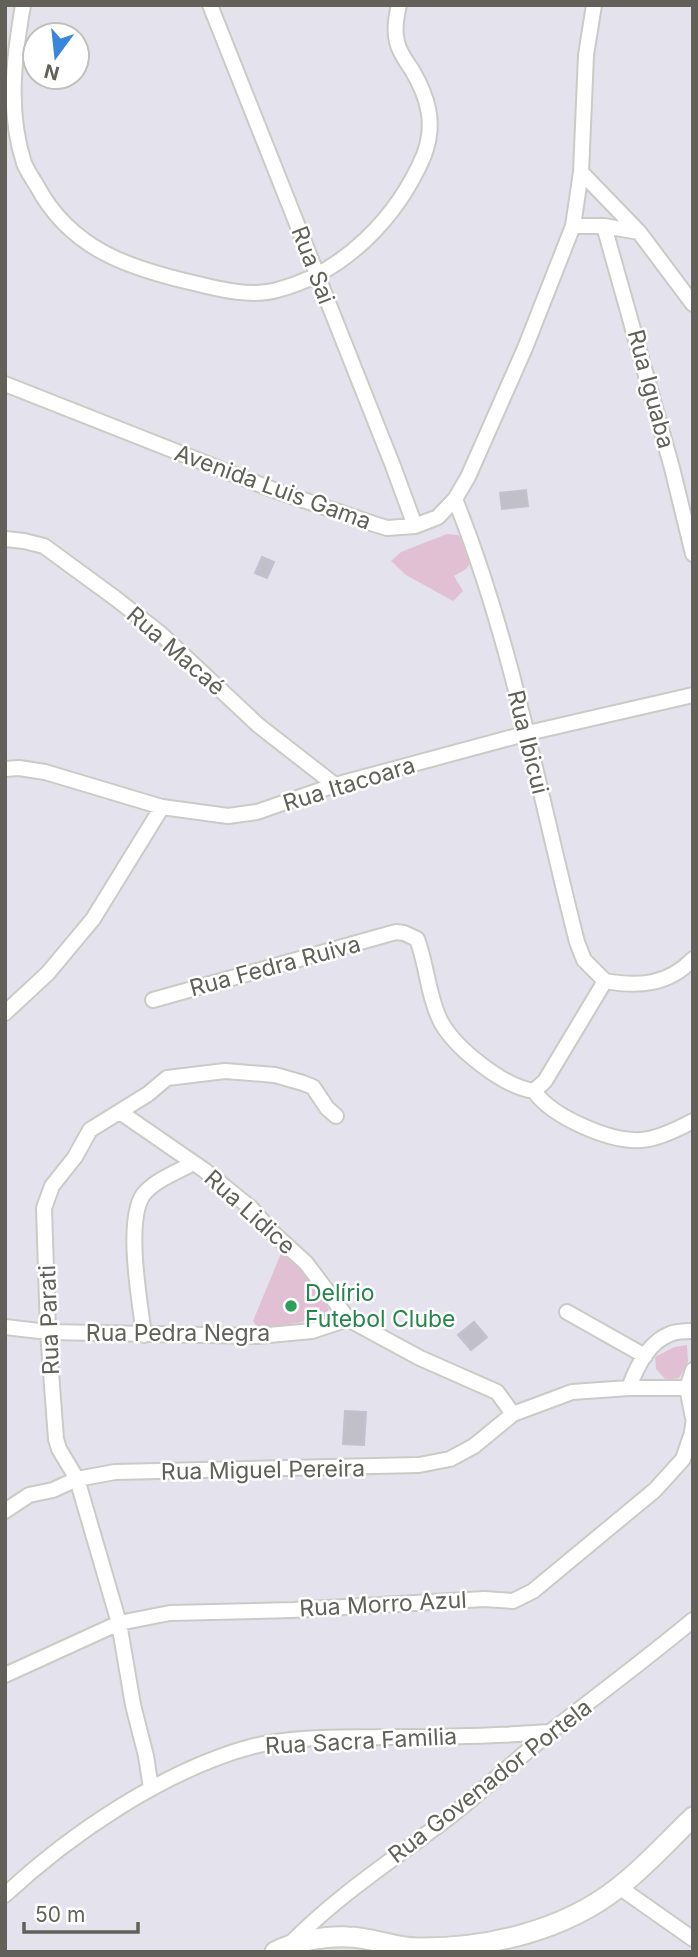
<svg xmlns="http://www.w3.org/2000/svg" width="698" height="1957" font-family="Inter,sans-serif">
	<rect width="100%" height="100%" fill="#e4e2ec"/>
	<!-- green -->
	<path fill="#e2c0d3" d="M447 534 458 535 469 549 471 562 466 569 454 576 463 591 453 601 406 575 391 561 401 552Z
		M282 1251C300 1269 327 1288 329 1315L297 1323 258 1328 253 1321Z
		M687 1345 688 1362 679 1378 666 1380 656 1369 655 1357 674 1347Z"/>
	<!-- building -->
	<path fill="#c1c0c9" stroke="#c2c1d0" stroke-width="2" d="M526 490 528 506 502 509 500 493Z
		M262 557 274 562 267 578 255 573Z
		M474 1322 487 1337 471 1350 458 1335Z
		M345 1411 366 1412 364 1445 343 1444Z"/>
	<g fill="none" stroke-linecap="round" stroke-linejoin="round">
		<!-- street casing -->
		<g stroke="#cbcbc5" stroke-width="18">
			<path id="street" d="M23 5C14 57 7 111 24 163 27 171 33 179 37 186 71 250 131 269 198 284 222 290 252 297 277 290 344 273 398 217 424 155 436 124 428 97 412 70 406 61 399 52 397 42 394 30 396 17 399 5
				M210 5 393 466 415 526
				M581 172 639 232
				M573 226H604L639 232 693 304
				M604 226 672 468 693 554
				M5 384 271 489 374 524 387 528 415 526 438 517 455 499 468 477 525 348 573 226 581 172 586 55 594 5
				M455 499C512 641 539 794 577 942L584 960 605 981
				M5 539 24 541 44 546 115 598 161 634 258 725 335 785
				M5 769 19 768 45 772 162 807 228 816 257 812 335 785 528 733 693 695
				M605 981C639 987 668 985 693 959
				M153 1000 396 932 404 933 417 939C427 965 428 997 441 1022 456 1049 504 1087 534 1091L545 1081 605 981
				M5 1013 48 973 93 919 162 807
				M534 1091C552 1117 610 1142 641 1140 658 1139 678 1129 693 1121
				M120 1112 204 1170 251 1208 273 1233 306 1263 348 1319 420 1358 497 1392 513 1414 572 1392 629 1388H687
				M567 1312 645 1356
				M5 1327 48 1332 258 1336 312 1331 348 1319
				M144 1335C140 1303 125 1222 143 1195 154 1180 178 1172 193 1163
				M693 1370 687 1388 693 1418
				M629 1388C636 1368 649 1342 670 1334 676 1331 686 1331 693 1331
				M5 1511 29 1495 53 1490 77 1479 115 1472 419 1465 450 1459 474 1446 513 1414
				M5 1675 119 1623 170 1613 293 1610 484 1599 513 1601 533 1591 655 1490 683 1459 692 1433 693 1424
				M151 1788 146 1756 133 1705 119 1623 77 1479 59 1449 56 1439 48 1332 44 1208 52 1186 75 1157 90 1130 148 1094 167 1078 225 1071 275 1075 303 1083 313 1087 327 1108 336 1116
				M619 1887 693 1939
				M5 1895C70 1834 166 1769 254 1746 296 1736 342 1738 386 1737 441 1737 496 1736 550 1732
				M290 1944C338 1895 394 1859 448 1818 483 1791 516 1760 550 1732 598 1695 646 1659 693 1620"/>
		</g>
		<!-- secondary casing -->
		<g stroke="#cdcdc5" stroke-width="23">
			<path id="secondary" d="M275 1952C294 1941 326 1936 348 1937 371 1937 394 1948 417 1948 486 1949 564 1931 619 1887 645 1867 669 1840 693 1817"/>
		</g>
		<!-- street -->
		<use href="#street" stroke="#fff" stroke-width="14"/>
		<!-- secondary -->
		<use href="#secondary" stroke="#fff" stroke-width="19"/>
	</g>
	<!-- markers -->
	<circle fill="#2e9e5b" stroke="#fff" stroke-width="2.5" cx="291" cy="1306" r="7"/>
	<g text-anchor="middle" stroke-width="5" stroke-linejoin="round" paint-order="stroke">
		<!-- street labels -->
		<g font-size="23" fill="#61615a" stroke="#fff">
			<text transform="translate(313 265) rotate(69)" y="8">Rua Sai</text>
			<text transform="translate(651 389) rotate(75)" y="8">Rua Iguaba</text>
			<text transform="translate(273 487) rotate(20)" y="8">Avenida Luis Gama</text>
			<text transform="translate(176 651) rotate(41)" y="8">Rua Macaé</text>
			<text transform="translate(528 742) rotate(76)" y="8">Rua Ibicui</text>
			<text transform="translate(349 784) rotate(-17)" y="8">Rua Itacoara</text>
			<text transform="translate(275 966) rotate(-15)" y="8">Rua Fedra Ruiva</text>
			<text transform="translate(250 1212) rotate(42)" y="8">Rua Lidice</text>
			<text transform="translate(49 1320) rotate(-92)" y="8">Rua Parati</text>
			<text x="178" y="1341">Rua Pedra Negra</text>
			<text transform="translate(263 1470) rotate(-1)" y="8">Rua Miguel Pereira</text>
			<text transform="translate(383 1604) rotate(-3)" y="8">Rua Morro Azul</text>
			<text transform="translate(361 1741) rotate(-3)" y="8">Rua Sacra Familia</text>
			<text transform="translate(490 1781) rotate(-38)" y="8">Rua Govenador Portela</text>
		</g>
		<!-- leisure labels -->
		<g font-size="23" fill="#27864d" stroke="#fff" text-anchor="start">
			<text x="305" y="1301">Delírio<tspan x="305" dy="26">Futebol Clube</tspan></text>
		</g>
	</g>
	<!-- border -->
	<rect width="698" height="1957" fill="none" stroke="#61615a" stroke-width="14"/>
	<!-- north arrow -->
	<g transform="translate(56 56) rotate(195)"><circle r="33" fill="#ffffff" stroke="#c0c0bd" stroke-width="2"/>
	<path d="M0-5L12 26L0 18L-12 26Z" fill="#3987da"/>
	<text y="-10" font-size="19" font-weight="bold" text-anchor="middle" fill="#61615a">N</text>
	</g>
	<!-- scale -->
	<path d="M24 1922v10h114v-10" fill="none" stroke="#61615a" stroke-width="3.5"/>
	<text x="35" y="1922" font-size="21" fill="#61615a" stroke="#ffffff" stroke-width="5" paint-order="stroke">50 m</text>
</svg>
